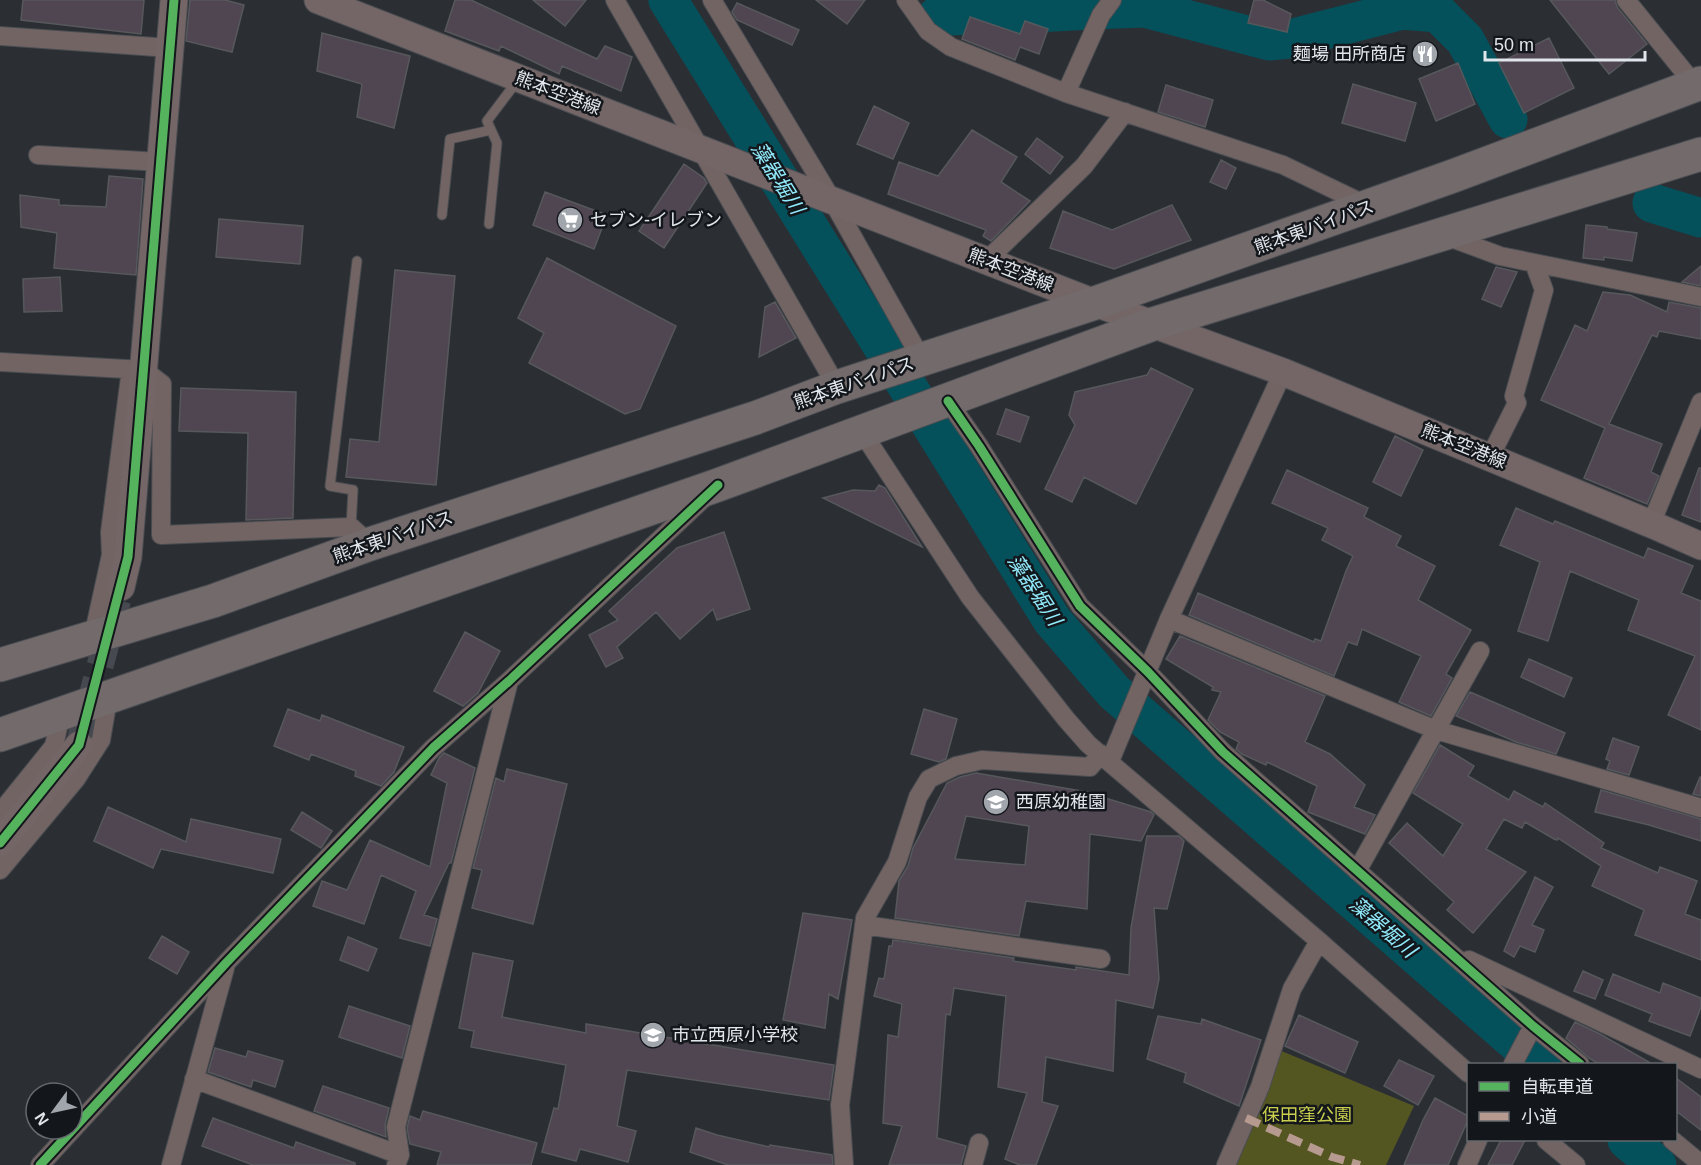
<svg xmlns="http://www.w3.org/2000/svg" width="1701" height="1165" font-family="Arial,'Noto Sans JP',sans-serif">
	<rect width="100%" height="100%" fill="#2b2f34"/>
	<!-- green -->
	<path fill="#545621" d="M1279 1050 1414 1106 1386 1165H1233Z"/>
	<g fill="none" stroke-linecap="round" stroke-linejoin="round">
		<!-- river -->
		<path stroke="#04515c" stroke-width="39" d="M668 0 1052 620 1114 692 1541 1064
			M1094 0 1092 10 1144 8 1269 41 1290 39 1402 10 1438 13 1465 40 1508 119
			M937 16 999 15 1092 10
			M1652 203 1701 218
			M1627 1140 1657 1165"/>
	</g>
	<!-- building -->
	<path fill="#4f4652" stroke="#57585c" stroke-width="1.5" fill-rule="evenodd" d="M23 0H144L141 34 21 20Z
		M190 0H225L244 5 232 52 186 41Z
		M455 0H471L597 59 605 46 632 57 621 91 562 66 559 74 501 46 499 51 445 31Z
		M533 0H586L565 26Z
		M816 0H865L847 24Z
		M1254 0H1263L1291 14 1287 32 1248 23Z
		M1550 0H1615L1617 7 1647 44 1609 74Z
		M737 3 799 30 792 45 737 20 732 12Z
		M970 17 1020 34 1025 21 1048 29 1039 54 1020 47 1015 60 962 39Z
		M322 33 410 56 394 128 357 117 362 84 317 71Z
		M1549 38 1574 88 1524 113 1499 63Z
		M1458 63 1475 104 1436 121 1419 79Z
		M1353 84 1416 103 1405 141 1342 123Z
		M1166 85 1213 100 1205 127 1158 112Z
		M874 106 909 123 893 159 857 144Z
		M972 130 1017 157 1001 182 1030 201 991 241 983 236 986 230 888 194 899 162 938 176Z
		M1037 138 1063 157 1050 174 1025 154Z
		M1221 160 1236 168 1226 189 1210 182Z
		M684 164 704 178 707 183 664 248 639 231Z
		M109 176 143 179 136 275 54 268 57 233 21 227 20 195 59 200V205L106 207Z
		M545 192 607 215 594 249 533 225Z
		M1172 205 1191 240 1114 269 1050 248 1063 211 1112 230Z
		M219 219 303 226 300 264 216 257Z
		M1586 225 1607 227V229L1637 233 1632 261 1604 257V260L1583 258Z
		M547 258 676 326 640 409 625 414 529 363 544 333 518 318Z
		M1701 266V286L1682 282Z
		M1496 267 1517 272 1501 307 1482 299Z
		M395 270 455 276 436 485 346 477 350 439 379 442Z
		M60 277 62 311 24 312 23 279Z
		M1603 292 1630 295 1667 312 1669 302 1701 308V339L1659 331 1657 337 1652 335 1609 424 1662 444 1651 472 1659 476 1647 504 1584 478 1605 428 1541 400 1575 325 1587 331Z
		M775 302 796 338 759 357 765 307Z
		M1151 368 1193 389 1136 504 1084 477 1072 502 1045 489 1075 425 1069 415 1075 392 1147 375Z
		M181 388 296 392 293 518 246 520 248 433 179 431Z
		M1006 409 1029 417 1020 442 997 434Z
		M1395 436 1423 450 1401 496 1373 482Z
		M1699 468H1701V522L1682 515Z
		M1287 470 1368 508 1364 517 1401 536 1396 546 1435 566 1418 600 1471 630 1446 674 1452 678 1431 716 1399 702 1421 656 1362 629 1357 645 1348 642 1334 676 1189 615 1198 593 1314 642 1315 639 1321 641 1346 571 1353 556 1322 540 1328 528 1272 503Z
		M879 485 885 488 922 547 823 498 853 490 875 491Z
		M1516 508 1553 524 1555 521 1644 558 1648 548 1693 566 1681 593 1701 601V730L1668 715 1695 656 1628 630 1639 600 1570 571 1548 641 1518 631 1540 562 1500 545Z
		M724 532 750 609 717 620 713 609 680 639 656 612 617 647 623 658 606 667 589 635 618 620 609 611 677 548Z
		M465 632 500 651 478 693 463 706 434 691Z
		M1180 636 1325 696 1305 742 1330 754 1365 785 1354 807 1375 815 1365 834 1308 812 1317 786 1267 762 1266 765 1242 754 1236 749 1239 742 1220 732 1208 720 1221 692 1212 690 1213 687 1166 659Z
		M1529 659 1572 678 1564 697 1521 677Z
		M1470 692 1565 733 1556 754 1516 742 1456 716Z
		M288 709 320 721 322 715 404 747 394 772 381 786 355 776 356 771 311 754 309 760 274 746Z
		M924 709 957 719 946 759 939 762 911 754Z
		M1613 738 1639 747 1629 775 1607 769 1610 761 1606 759Z
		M1440 745 1474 766 1468 776 1509 800 1514 791 1543 807 1545 803 1604 843 1601 848 1658 873 1660 867 1697 881 1685 914 1701 920V960L1635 935 1644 910 1592 886 1601 866 1558 838 1557 840 1554 839 1525 822 1522 828 1504 819 1486 849 1526 872 1473 933 1447 910 1454 902 1389 843 1407 823 1443 856 1463 824 1413 793Z
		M444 753 475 768 451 863H449L424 915 437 919 430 946 400 938 416 891 381 875 364 924 313 906 322 881 347 890 370 840 430 867 447 783 431 775 439 758Z
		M507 769 567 784 533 924 472 908 482 870 473 868 496 778 504 782Z
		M976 773 1093 793 1092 794 1151 812 1154 815 1141 841 1090 834 1087 909 1026 901 1019 936 895 918 899 881 908 866 913 848 947 783 960 777ZM966 816 1029 826 1025 865 955 859Z
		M1700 777H1701V796L1693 794Z
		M1601 790 1701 819V841L1649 825 1595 812Z
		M108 807 186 842 191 819 281 839 273 873 161 849 153 868 94 841Z
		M302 812 332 831 321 848 291 830Z
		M1147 836H1179L1184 841 1167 909 1154 908 1159 979 1153 1008 1116 1000 1113 1071 1046 1057 1042 1102 1058 1106 1036 1165H1020L1005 1159 1027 1093 998 1087 1006 996 954 988 950 1015 946 1014 937 1138 966 1146 961 1165H889L902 1126 883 1123 888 1035 898 1037 902 1004 874 996 879 978 884 979 889 946H892L893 940 1014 958 1013 961 1076 970V967L1129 975 1131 928Z
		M1535 877 1553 887 1532 925 1544 930 1535 952 1520 946 1514 957 1504 951Z
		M803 913 852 920 838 999 829 994 825 1028 783 1020Z
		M162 936 189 952 177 974 149 958Z
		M348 937 377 949 368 971 340 960Z
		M473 953 513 961 502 1017 586 1033V1024L834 1065 829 1100 627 1070 617 1126 636 1131 628 1162 580 1149 576 1161 542 1152 554 1108 558 1109 566 1065 471 1047 474 1031 459 1028Z
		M1583 971 1603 980 1595 999 1574 991Z
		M1613 974 1660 993 1663 983 1701 998V1007L1690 1036 1649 1021 1652 1014 1605 995Z
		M349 1006 410 1026 402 1058 339 1037Z
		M1299 1015 1358 1042 1345 1073 1285 1046Z
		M1158 1016 1201 1024 1202 1019 1261 1040 1239 1106 1184 1082 1186 1073 1147 1059Z
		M1575 1022 1600 1034 1654 1065H1600L1589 1058 1566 1038Z
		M215 1048 246 1057 248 1051 283 1061 275 1087 253 1080 251 1087 208 1072Z
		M1399 1060 1434 1076 1418 1105 1384 1086Z
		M1676 1078 1701 1097V1130L1676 1111Z
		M323 1086 389 1108 385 1125 386 1137 314 1111Z
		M1435 1098 1468 1116V1120L1448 1165H1404L1423 1120Z
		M423 1111 537 1143 531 1165H437L441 1152 410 1144 407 1128 410 1116 420 1120Z
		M213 1118 294 1148 296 1142 355 1163V1165H253L202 1146Z
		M696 1128 717 1135 769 1147 770 1145 832 1155 833 1165H728L690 1152Z
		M1501 1140H1525L1512 1165H1488Z"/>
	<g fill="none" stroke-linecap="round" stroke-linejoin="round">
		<!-- secondary-tunnel -->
		<path stroke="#464a50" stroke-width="27" stroke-dasharray="27 14" stroke-linecap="butt" d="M79 745 121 587"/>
		<!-- lane casing -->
		<g stroke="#494c51" stroke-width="11">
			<path id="lane" d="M442 215 450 139 491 130
				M489 224 497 143 487 121 518 80
				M351 527 353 490 330 486 357 261"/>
		</g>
		<!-- street casing -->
		<g stroke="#494c51" stroke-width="20">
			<path id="street" d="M615 0 837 387
				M712 0 832 200 922 360
				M906 0 928 31 951 47 1066 93 1283 165 1368 206
				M1626 0 1694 84
				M0 36 170 48
				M1066 93 1101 15 1112 0
				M38 155 161 162
				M1446 236 1500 256 1701 297
				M986 261 1084 166 1125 112
				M0 362 144 370 162 384 161 535 351 527 370 544
				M948 401 979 446 1080 606 1148 672 1223 752 1533 1026 1580 1064
				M862 432 970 597 1066 719 1088 744 1319 941 1468 1073
				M1490 457 1517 403 1514 396 1544 290 1534 263
				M1651 524 1701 402
				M1169 619 1436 730 1701 808
				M93 637 111 555 110 532 131 369
				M1110 761 1169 619 1283 372
				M0 813 54 746 61 714
				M0 870 76 779 101 740 108 699
				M1357 871 1480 651
				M864 925 1101 959
				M1469 960 1701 1069
				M1513 1064 1533 1026
				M194 1079 400 1155
				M1546 1140 1576 1165
				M1672 1140 1701 1164
				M40 1165 226 963 433 748 509 681 705 497
				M171 1165 225 968
				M396 1165 400 1155 396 1127 509 681
				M844 1165 840 1105 865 918 897 862 918 797 929 779 956 766 982 760 1090 767 1101 754
				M973 1165 979 1143
				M1226 1165 1260 1087 1292 989 1319 941
				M1467 1165 1478 1140"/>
		</g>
		<!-- secondary casing -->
		<g stroke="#494c51" stroke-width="29">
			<path id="secondary" d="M318 0 1095 303 1283 372 1651 524 1701 546
				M121 587 128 557 174 0
				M0 843 79 745"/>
		</g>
		<!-- highway casing -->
		<g stroke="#494c51" stroke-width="35">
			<path id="highway" d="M0 665 213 601 370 544 755 418 837 387 1095 303 1453 176 1701 83
				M0 735 718 485 1153 324 1701 154"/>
		</g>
		<!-- lane -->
		<use href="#lane" stroke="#726463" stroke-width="9"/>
		<!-- street -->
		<use href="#street" stroke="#726463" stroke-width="18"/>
		<!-- secondary -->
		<use href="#secondary" stroke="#746666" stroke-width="27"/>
		<!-- highway -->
		<use href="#highway" stroke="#726a6b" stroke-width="33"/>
		<!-- quiet -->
		<path stroke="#b69a8f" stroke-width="8" stroke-dasharray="15 8" stroke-linecap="butt" d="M1246 1118 1332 1157 1360 1165"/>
		<!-- cycleway casing -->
		<g stroke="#13171b" stroke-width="13">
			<path id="cycleway" d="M948 401 979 446 1080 606 1148 672 1223 752 1533 1026 1580 1064
				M0 843 79 745 128 557 174 0
				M40 1165 226 963 433 748 509 681 718 485"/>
		</g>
		<!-- cycleway -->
		<use href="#cycleway" stroke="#56b35d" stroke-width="9"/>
	</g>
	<!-- icons -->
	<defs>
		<g id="restaurant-disc" transform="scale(1.35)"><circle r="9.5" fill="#a1a6ac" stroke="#13171b"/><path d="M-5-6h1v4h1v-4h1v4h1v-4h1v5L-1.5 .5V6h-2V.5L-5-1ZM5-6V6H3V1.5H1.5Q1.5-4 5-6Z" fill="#fff"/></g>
		<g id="supermarket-disc" transform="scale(1.35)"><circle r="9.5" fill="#a1a6ac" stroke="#13171b"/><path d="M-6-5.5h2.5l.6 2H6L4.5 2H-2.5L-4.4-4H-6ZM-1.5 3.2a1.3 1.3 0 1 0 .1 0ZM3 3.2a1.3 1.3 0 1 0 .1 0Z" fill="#fff"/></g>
		<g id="school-disc" transform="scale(1.35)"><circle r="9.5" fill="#a1a6ac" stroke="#13171b"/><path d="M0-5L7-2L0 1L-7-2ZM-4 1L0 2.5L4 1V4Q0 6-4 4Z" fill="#fff"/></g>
	</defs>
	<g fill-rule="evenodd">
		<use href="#restaurant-disc" x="1425" y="54"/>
		<use href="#supermarket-disc" x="570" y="220"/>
		<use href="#school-disc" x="996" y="802"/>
		<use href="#school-disc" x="653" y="1035"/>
	</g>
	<g text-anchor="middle" stroke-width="5" stroke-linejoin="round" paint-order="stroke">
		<!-- poi labels -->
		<g font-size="18" fill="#e1e6ec" stroke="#13171b" text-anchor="start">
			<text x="1406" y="60" text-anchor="end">麺場 田所商店</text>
			<text x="590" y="226">セブン-イレブン</text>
			<text x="1016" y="808">西原幼稚園</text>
			<text x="672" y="1041">市立西原小学校</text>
		</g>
		<!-- street labels -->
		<g font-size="18" fill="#e1e6ec" stroke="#13171b">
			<text transform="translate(558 93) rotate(21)" y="6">熊本空港線</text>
			<text transform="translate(1314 227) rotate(-20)" y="6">熊本東バイパス</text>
			<text transform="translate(1011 270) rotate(21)" y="6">熊本空港線</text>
			<text transform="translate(854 383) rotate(-19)" y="6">熊本東バイパス</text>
			<text transform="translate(1464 446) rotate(22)" y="6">熊本空港線</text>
			<text transform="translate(393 537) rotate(-19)" y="6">熊本東バイパス</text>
		</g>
		<!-- park labels -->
		<g font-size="18" fill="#cacf4e" stroke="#13171b">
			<text x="1307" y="1121">保田窪公園</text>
		</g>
		<!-- water labels -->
		<g font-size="20" font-style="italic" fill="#91ebfc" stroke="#13171b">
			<text transform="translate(778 178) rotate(58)" y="7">藻器堀川</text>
			<text transform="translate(1035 590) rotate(57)" y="7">藻器堀川</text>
			<text transform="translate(1383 927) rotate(41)" y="7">藻器堀川</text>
		</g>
	</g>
	<!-- legend -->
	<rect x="1467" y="1063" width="210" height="78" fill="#13171b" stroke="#656a6f" stroke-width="1.5"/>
	<rect x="1479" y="1082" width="30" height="9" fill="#56b35d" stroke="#656a6f" stroke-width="1.5"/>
	<text x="1521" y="1093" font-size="18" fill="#e1e6ec">自転車道</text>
	<rect x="1479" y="1112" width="30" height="9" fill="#b69a8f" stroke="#656a6f" stroke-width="1.5"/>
	<text x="1521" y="1123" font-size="18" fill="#e1e6ec">小道</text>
	<!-- north arrow -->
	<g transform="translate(54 1111) rotate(237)"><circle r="28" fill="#13171b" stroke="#656a6f" stroke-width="1.5"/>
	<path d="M0-4.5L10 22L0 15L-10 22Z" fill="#a1a6ac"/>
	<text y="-9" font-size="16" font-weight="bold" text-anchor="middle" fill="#e1e6ec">N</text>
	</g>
	<!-- scale -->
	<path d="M1485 51v9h160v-9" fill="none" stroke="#e1e6ec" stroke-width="3"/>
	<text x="1494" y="51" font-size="18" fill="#e1e6ec" stroke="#13171b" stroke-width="4.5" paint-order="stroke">50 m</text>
</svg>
